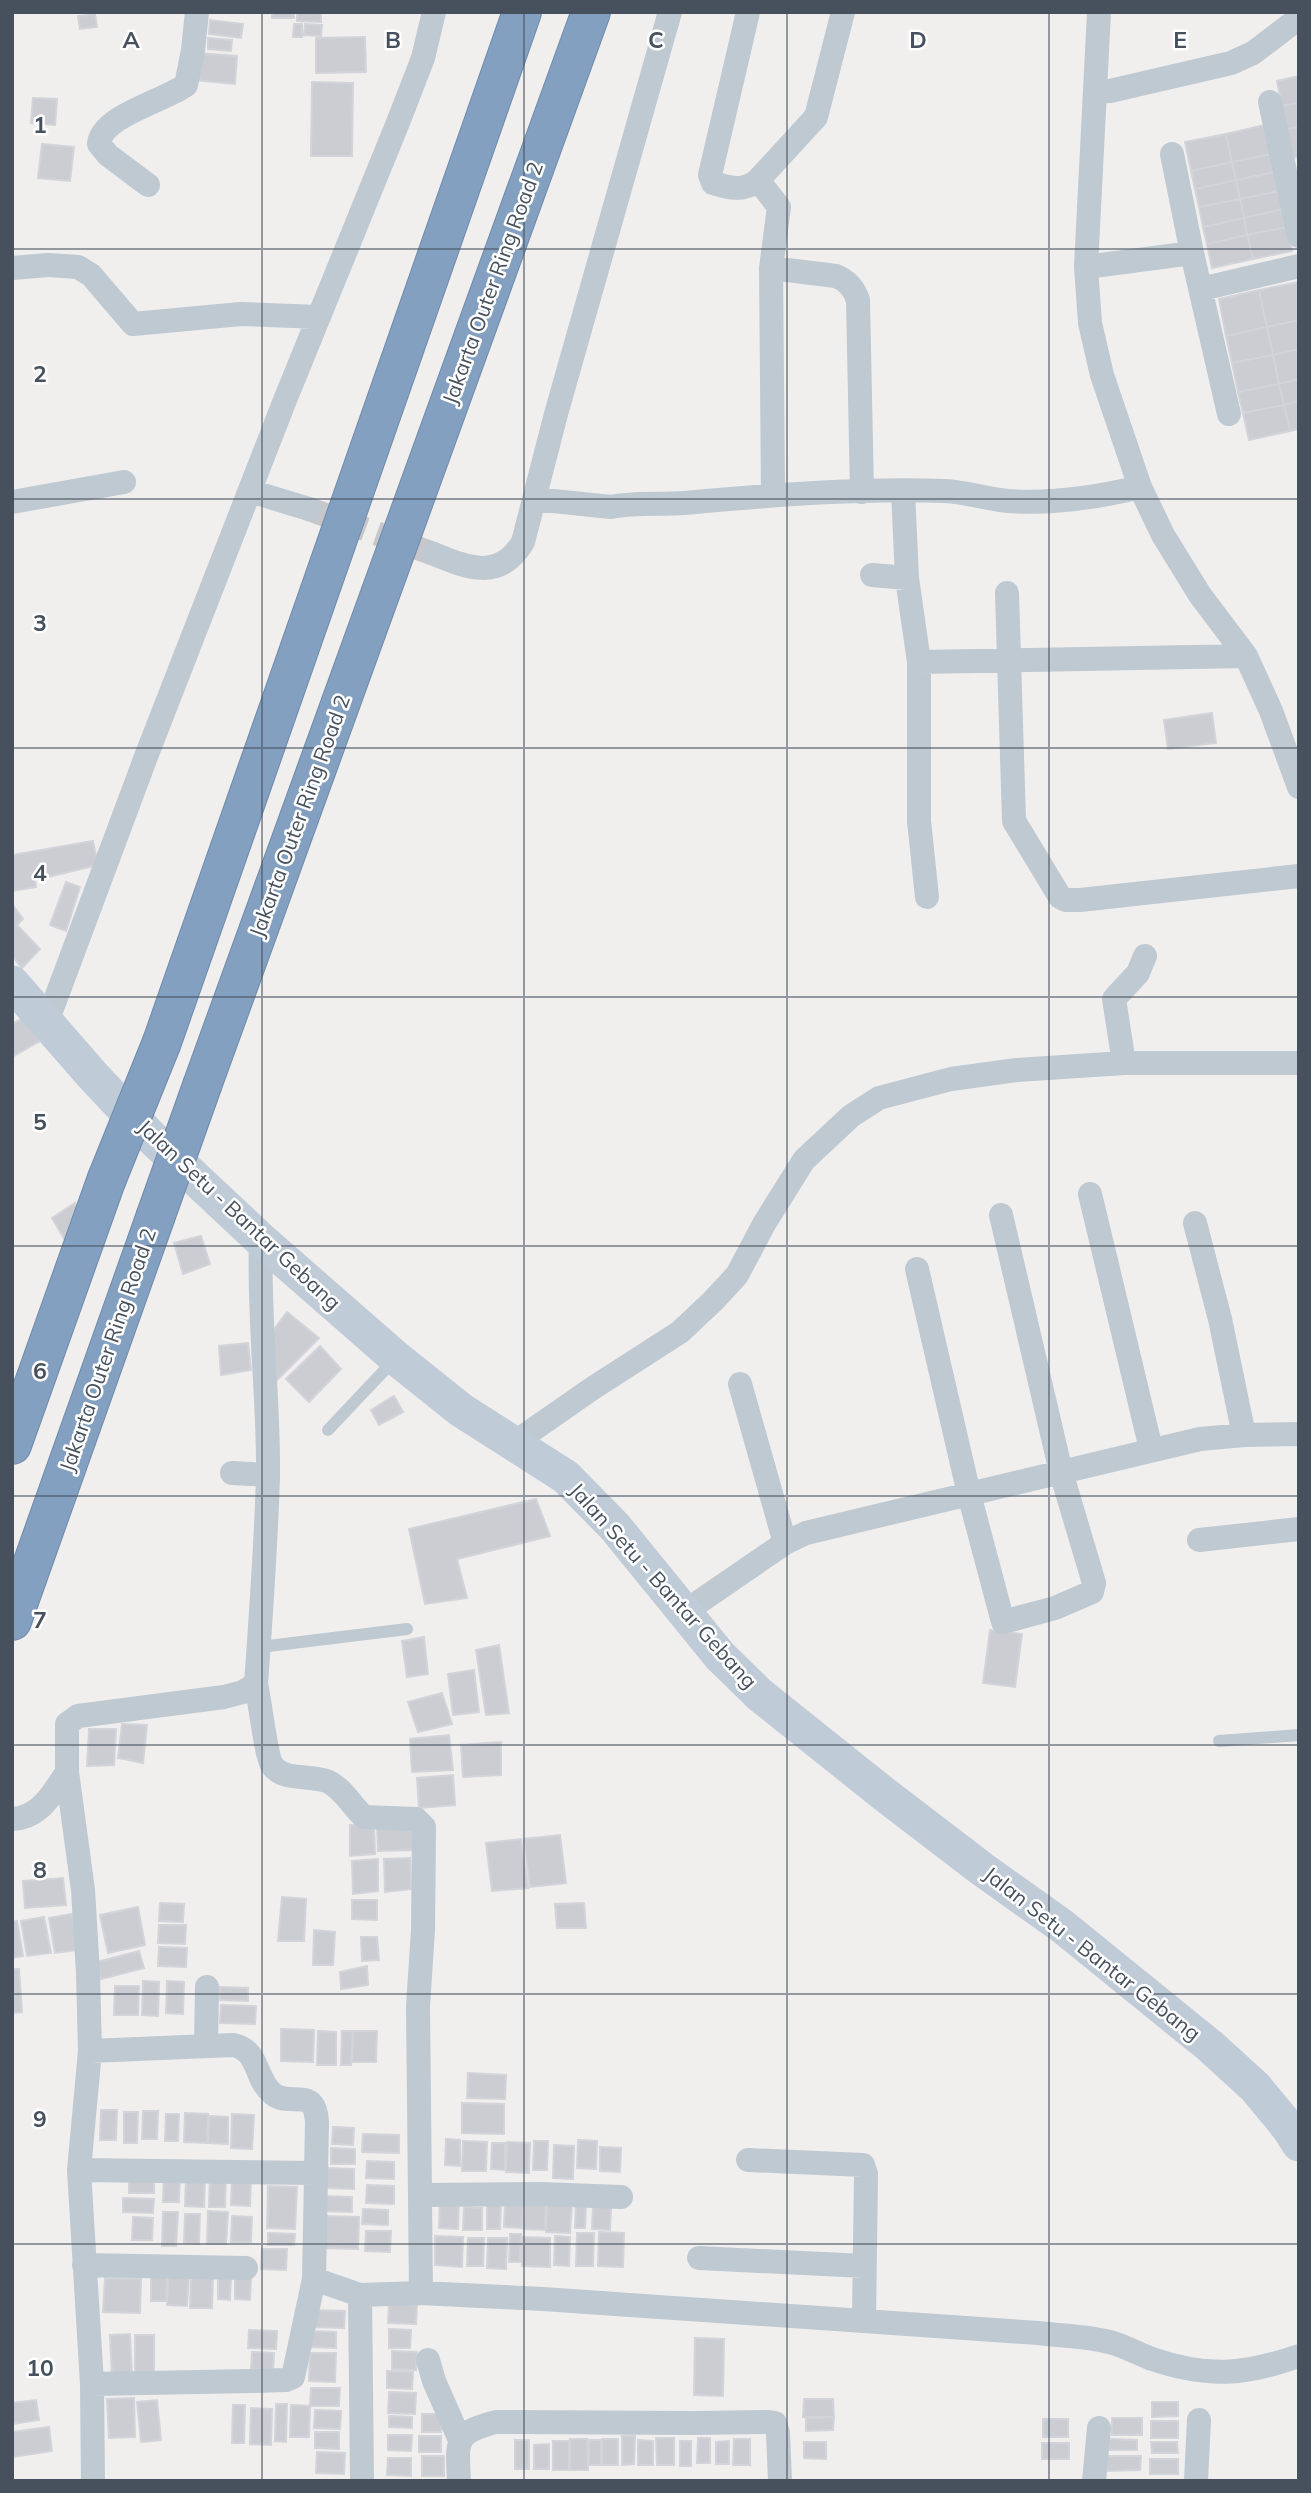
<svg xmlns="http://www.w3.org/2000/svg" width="1311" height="2493" font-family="Mulish,sans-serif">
	<rect width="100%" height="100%" fill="#f1eeee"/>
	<!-- building -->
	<path fill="#cbcdd3" stroke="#d2d4da" stroke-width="2" d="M272 12H294V18H272Z
		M297 12H321V22L297 21Z
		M95 14 97 27 80 29 78 16Z
		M210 20 243 24 241 38 209 34Z
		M294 24H302V37H293Z
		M305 24 322 25 321 36 304 35Z
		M365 37 366 72 316 73V38Z
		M208 38 232 40 231 51 208 49Z
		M197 53 237 56 235 84 194 80Z
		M1299 76V103L1282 106 1277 81Z
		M312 82 353 83 352 156H311Z
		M33 98 57 99 55 125 31 123Z
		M1299 103V127L1287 129 1282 106Z
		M1265 125 1271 154 1232 162 1226 134Z
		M1299 127V156L1293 158 1287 129Z
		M1226 134 1232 162 1191 171 1185 142Z
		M42 144 74 147 70 181 38 178Z
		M1271 154 1275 172 1236 180 1232 162Z
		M1232 162 1236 180 1195 189 1191 171Z
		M1275 172 1279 191 1240 199 1236 180Z
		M1236 180 1240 199 1199 207 1195 189Z
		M1279 191 1283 209 1244 218 1240 199Z
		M1240 199 1244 218 1203 227 1199 207Z
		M1283 209 1287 227 1247 235 1244 218Z
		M1244 218 1247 235 1207 244 1203 227Z
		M1287 227 1292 251 1253 259 1247 235Z
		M1247 235 1253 259 1212 268 1207 244Z
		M1299 282V320L1267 327 1259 290Z
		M1259 290 1267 327 1226 336 1219 299Z
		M1299 320V349L1273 355 1267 327Z
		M1267 327 1273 355 1232 363 1226 336Z
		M1299 349V379L1279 384 1273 355Z
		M1273 355 1279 384 1238 392 1232 363Z
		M1299 379V401L1284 405 1279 384Z
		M1279 384 1284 405 1243 413 1238 392Z
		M1299 401V429L1290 431 1284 405Z
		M1284 405 1290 431 1249 440 1243 413Z
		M1212 713 1216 743 1168 749 1164 720Z
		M93 841 98 865 35 880 36 887 12 891V855Z
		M66 882 80 887 66 931 50 925Z
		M12 904 23 919 17 925 40 949 22 968 12 956Z
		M23 1018 40 1041 12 1057V1024Z
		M75 1203 88 1227 66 1242 52 1218Z
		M201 1236 210 1264 183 1274 174 1243Z
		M287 1312 319 1338 277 1380 272 1332Z
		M248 1343 251 1370 221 1375 219 1346Z
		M320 1346 341 1369 309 1402 286 1379Z
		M394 1396 403 1412 379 1425 371 1410Z
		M536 1499 550 1536 457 1559 467 1598 425 1604 409 1529Z
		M990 1630 1022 1634 1015 1687 983 1683Z
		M424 1637 428 1674 407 1677 402 1641Z
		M499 1645 509 1713 486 1715 476 1650Z
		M474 1670 479 1712 453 1715 448 1674Z
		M442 1693 452 1724 418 1732 408 1702Z
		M122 1724 147 1725 143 1763 118 1758Z
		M89 1729H116L114 1765 87 1766Z
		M449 1735 453 1770 412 1772 410 1739Z
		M501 1742V1775L463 1777 461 1745Z
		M453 1775 455 1805 419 1808 417 1778Z
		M377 1824H415L416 1850 378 1851Z
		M350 1825H374L375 1854 350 1856Z
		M560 1835 566 1883 530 1887 524 1839Z
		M521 1839 528 1888 492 1891 486 1843Z
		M410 1858 411 1889 385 1892 384 1859Z
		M378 1859V1891L353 1894 352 1861Z
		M63 1878 66 1905 25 1908 23 1881Z
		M282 1897 306 1899 304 1941H278Z
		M352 1900H377V1920L352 1919Z
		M160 1903 184 1904 183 1922 159 1921Z
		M584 1903 586 1928H557L555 1904Z
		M138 1907 145 1945 108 1953 100 1915Z
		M72 1914 78 1950 55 1953 49 1918Z
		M44 1917 51 1953 27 1956 21 1921Z
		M17 1921 23 1956 12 1958V1922Z
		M159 1925H186L185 1944 158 1943Z
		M314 1930 335 1932 333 1965H313Z
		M361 1937H377L379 1960 362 1961Z
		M159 1947 187 1948 186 1967 158 1966Z
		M139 1951 144 1968 101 1979 97 1962Z
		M367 1966 368 1985 341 1989 340 1972Z
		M12 1969H19L22 2012 12 2013Z
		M143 1981 159 1982 158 2016 142 2015Z
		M167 1981 184 1982 183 2014 166 2013Z
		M115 1986H139L138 2015H114Z
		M220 1987 248 1988V2001L220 2000Z
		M221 2005 256 2006 255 2024 220 2023Z
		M281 2029 314 2030 313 2062 281 2061Z
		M318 2031 336 2032V2065H317Z
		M342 2031H353L351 2065H341Z
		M353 2031H377L376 2062H352Z
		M468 2073 506 2075 505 2099 467 2098Z
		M462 2103 504 2104V2134L462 2133Z
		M101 2110H117L116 2140H100Z
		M143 2111H158L157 2139H142Z
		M124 2112H138L137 2143H124Z
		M185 2113 208 2114 207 2143 184 2142Z
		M166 2114H179L178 2141H165Z
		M232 2114 254 2115 252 2149 231 2148Z
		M209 2116 228 2117V2144L208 2143Z
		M333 2127 354 2128 353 2145 332 2144Z
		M363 2134 399 2135V2153L362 2152Z
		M446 2139 460 2140V2166L445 2165Z
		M578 2140 597 2141 596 2169 577 2168Z
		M463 2141 487 2142 486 2171H462Z
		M534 2141H548L547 2170H533Z
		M507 2142 530 2143 529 2173 506 2172Z
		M492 2143H505V2170L491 2169Z
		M554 2145 574 2146 573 2179 553 2178Z
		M600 2147 621 2148 620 2172 600 2171Z
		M331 2148 355 2149V2164H331Z
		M367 2161 394 2162V2179L366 2178Z
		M327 2168 354 2169V2189L327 2188Z
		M164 2174H180L179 2202H163Z
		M210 2175H226L225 2207H209Z
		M186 2178 205 2179 204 2207 185 2206Z
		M232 2178H251L250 2206 231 2205Z
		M129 2179H154V2193H129Z
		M367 2185 394 2186V2204L366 2203Z
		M268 2186 297 2187 295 2229 267 2228Z
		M321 2196 352 2197V2212L320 2211Z
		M123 2198 154 2199 153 2213 123 2212Z
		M440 2199 459 2200 458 2229 439 2228Z
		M487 2202 501 2203 500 2229H487Z
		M547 2202 572 2203 570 2233 546 2232Z
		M505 2203H523L522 2228 504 2227Z
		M524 2203 546 2204 545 2230 524 2229Z
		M576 2204H586L585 2228H575Z
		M464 2207 482 2208V2230H463Z
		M593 2207H611L610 2230 592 2229Z
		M363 2209 388 2210V2225L362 2224Z
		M208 2211 228 2212 226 2244H207Z
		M163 2212H178L176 2246H162Z
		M185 2214H200L199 2244 184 2243Z
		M232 2216 252 2217 251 2242H231Z
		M321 2216 359 2217 358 2249 320 2248Z
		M133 2217 153 2218 152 2240H132Z
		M366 2231H391L390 2252 365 2251Z
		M599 2232 624 2233 623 2267 598 2266Z
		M268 2233 295 2234 294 2245H268Z
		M577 2233H594L593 2266H576Z
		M510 2234H521L520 2262H509Z
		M435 2236 463 2237 462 2267 435 2265Z
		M555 2236 570 2237 569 2266 554 2265Z
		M522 2237 550 2238V2267L522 2266Z
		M468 2238H484L483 2266H467Z
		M488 2238H507L506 2269 487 2268Z
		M262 2249H287L286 2270 261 2269Z
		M168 2274H189L187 2306 167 2305Z
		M218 2274 231 2275 230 2300 218 2299Z
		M151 2277H167L166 2301H151Z
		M191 2277 213 2278 212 2308H190Z
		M235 2277H251L250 2300 235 2299Z
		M105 2278 141 2279 140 2313 103 2312Z
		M389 2303 417 2304 416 2324 388 2323Z
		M312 2310 345 2311 344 2328 311 2327Z
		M389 2329 411 2330 410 2348H389Z
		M249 2330 277 2331 276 2349 248 2348Z
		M310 2331 336 2332V2348L310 2347Z
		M130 2334 132 2377 112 2378 110 2335Z
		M135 2335H154V2379H135Z
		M695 2338 724 2339 723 2396 694 2395Z
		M392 2351 417 2352 416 2370 392 2369Z
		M252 2352 274 2353 273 2370 251 2369Z
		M310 2353H336L335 2382 309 2381Z
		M387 2371 413 2372 412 2389 387 2388Z
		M311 2388H340L339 2406H310Z
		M389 2392 416 2393 415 2414 388 2413Z
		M134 2398 135 2437 109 2438 107 2399Z
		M804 2399H833L834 2417H803Z
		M36 2400 39 2420 12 2424V2403Z
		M157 2400 161 2440 141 2442 137 2402Z
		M1152 2402H1178V2416L1152 2417Z
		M276 2404H287L286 2442 275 2441Z
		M233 2405H245L244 2443H232Z
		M291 2405 310 2406 309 2437H290Z
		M251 2408 272 2409 271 2445 250 2444Z
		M315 2410 341 2411 340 2429 314 2428Z
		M422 2414H441V2432H422Z
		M389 2416 412 2417V2428L389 2427Z
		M834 2417 833 2430 806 2431V2418Z
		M1112 2418H1142V2435H1112Z
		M1043 2419H1068V2437H1043Z
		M1151 2421H1178V2438H1151Z
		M49 2427 52 2451 12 2457V2432Z
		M315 2432H339V2449L315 2448Z
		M388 2435H412L411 2451 388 2450Z
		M419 2436H441V2452H419Z
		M622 2436H635L634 2464 622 2465Z
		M656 2438H674V2465H657Z
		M698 2438H710V2463H697Z
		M570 2439H587L588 2470H570Z
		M602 2439H618V2465H602Z
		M734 2439H750V2465H733Z
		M1109 2439 1137 2440V2450H1109Z
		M515 2440H529V2469H515Z
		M589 2440H601V2465H589Z
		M638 2440 653 2441V2465H638Z
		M553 2441H569V2470H553Z
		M680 2441H691V2466H680Z
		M729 2441V2464H716V2442Z
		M804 2442H826V2459L804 2458Z
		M1151 2442H1177L1178 2453H1152Z
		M1042 2443H1069V2459H1042Z
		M549 2444V2469H534V2445Z
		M317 2452 345 2453 344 2474 316 2473Z
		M422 2456H444V2476H422Z
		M1107 2456H1141L1140 2470 1107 2471Z
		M388 2458H411V2476L387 2475Z
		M1150 2459H1178V2474H1150Z"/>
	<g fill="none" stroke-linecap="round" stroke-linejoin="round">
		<!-- minor-tunnel -->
		<path stroke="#c6c7ca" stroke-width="24" stroke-dasharray="24 12" stroke-linecap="butt" d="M309 509 434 554"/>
		<!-- motorway casing -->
		<g stroke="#6f8bab" stroke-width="40">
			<path id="motorway" d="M162 1042 522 12
				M203 1083 591 12
				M12 1445 106 1181
				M12 1621 155 1218"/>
		</g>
		<!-- service -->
		<path stroke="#bec9d1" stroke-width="12" d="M328 1430 396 1358
			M260 1647 407 1629
			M1219 1741 1299 1735"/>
		<!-- minor -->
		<path stroke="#bec9d1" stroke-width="24" d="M748 12 710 175 713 183C729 188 744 192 758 180L816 117 843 12
			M1099 12 1086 267 1090 323 1102 375 1140 487 1163 535 1200 595 1246 656 1271 711 1299 787
			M1096 92 1110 91 1231 63 1253 53 1299 18
			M1270 102 1299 236
			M1172 154 1192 253 1229 414
			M758 180 779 207 771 268 773 494
			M148 185 108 155 99 144C101 116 164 101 186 85L193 50 197 12
			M1086 267 1192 253
			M12 268 48 265 78 267 91 275 133 324 241 314 319 317
			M771 268 836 276C848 281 854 288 858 300L862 492
			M1201 289 1299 266
			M250 491 309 509
			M903 491 907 578 919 662V821L927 897
			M534 499 611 507C635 502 660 505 685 503 771 495 858 488 945 491 966 492 987 499 1008 501 1051 504 1099 497 1140 487
			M12 502 124 482
			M434 554C468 568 500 581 523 542L556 414 670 12
			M872 575 907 578
			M1007 593 1014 821 1060 897 1066 900H1080L1299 876
			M919 662 1246 656
			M47 1022 147 754 285 400 399 120 423 58 434 12
			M1124 1063 1114 999 1138 973 1145 956
			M1090 1194 1151 1449
			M1195 1223 1220 1319 1244 1435
			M917 1269 969 1494 1003 1622 1055 1608 1092 1592 1094 1583 1061 1472 1001 1215
			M740 1384 785 1543
			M514 1443 593 1388 680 1332 713 1301 737 1275 764 1224 804 1160 851 1116 879 1098 951 1079 1017 1070 1124 1063H1299
			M232 1473 268 1475
			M1199 1540 1299 1529
			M683 1613 785 1543 806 1533 1200 1439 1244 1435 1299 1434
			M256 1684C260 1701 266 1756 272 1765 283 1782 312 1774 329 1782 344 1790 352 1806 364 1817L416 1819 424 1827 423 1930 418 2006 421 2293
			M12 1819C40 1818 53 1793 67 1772
			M206 2046 207 1987
			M90 2051 233 2045C260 2050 254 2079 273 2094 291 2108 315 2085 317 2122L314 2279 360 2295 421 2293 543 2299 1038 2333C1062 2336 1090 2336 1113 2343 1126 2347 1139 2354 1152 2359 1208 2378 1244 2375 1299 2356
			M748 2160 863 2165 866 2174 864 2320
			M79 2170 315 2173
			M422 2195 541 2194 621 2197
			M699 2258 864 2266
			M84 2265 246 2268
			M360 2295 362 2481
			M428 2360 434 2381 460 2440
			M92 2384 252 2381 286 2380 293 2377 314 2279
			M93 2481 92 2384 79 2170 90 2051 88 1973 83 1890 67 1772V1724L78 1716 224 1697 243 1692 256 1684C261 1615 266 1545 268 1476 269 1397 258 1319 261 1240
			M459 2481C457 2440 454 2433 496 2422L695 2423 769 2422 775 2423 778 2433 780 2481
			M1094 2481 1099 2428
			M1196 2481 1199 2420"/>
		<!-- secondary -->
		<path stroke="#c0cbd8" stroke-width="35" d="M12 983 94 1077 149 1135 261 1240 396 1358 461 1410 566 1477 615 1527 720 1656 760 1695 884 1794 982 1869 1062 1926 1210 2046 1255 2087 1288 2127 1299 2144"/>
		<!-- motorway -->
		<use href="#motorway" stroke="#84a0c0" stroke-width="38"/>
		<!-- motorway-bridge casing -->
		<g stroke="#6f8bab" stroke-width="40" stroke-linecap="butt">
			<path id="motorway-bridge" d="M106 1181 162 1042
				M155 1218 203 1083"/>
		</g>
		<!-- motorway-bridge -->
		<use href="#motorway-bridge" stroke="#84a0c0" stroke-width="38"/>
	</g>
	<!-- grid -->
	<path fill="none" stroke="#46515d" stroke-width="2" stroke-opacity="0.55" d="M262 12V2481M524 12V2481M787 12V2481M1049 12V2481M12 249H1299M12 499H1299M12 748H1299M12 997H1299M12 1246H1299M12 1496H1299M12 1745H1299M12 1994H1299M12 2244H1299"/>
	<g text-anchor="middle" stroke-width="5" stroke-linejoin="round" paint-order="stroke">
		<!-- street labels -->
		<g font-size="21" fill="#46515d" stroke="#fff">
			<text transform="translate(493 283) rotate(-70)" y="7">Jakarta Outer Ring Road 2</text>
			<text transform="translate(300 816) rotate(-70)" y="7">Jakarta Outer Ring Road 2</text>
			<text transform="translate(239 1215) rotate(43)" y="7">Jalan Setu - Bantar Gebang</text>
			<text transform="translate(108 1350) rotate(-71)" y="7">Jakarta Outer Ring Road 2</text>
			<text transform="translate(663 1586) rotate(48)" y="7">Jalan Setu - Bantar Gebang</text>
			<text transform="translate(1092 1954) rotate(38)" y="7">Jalan Setu - Bantar Gebang</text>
		</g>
	</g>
	<g font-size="23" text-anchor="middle" font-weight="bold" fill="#46515d" stroke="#fff" stroke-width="5" stroke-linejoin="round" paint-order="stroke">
		<text x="131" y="48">A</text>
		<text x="393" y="48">B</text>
		<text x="656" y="48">C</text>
		<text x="918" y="48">D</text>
		<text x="1180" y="48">E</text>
		<text x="40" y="133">1</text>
		<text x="40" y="382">2</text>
		<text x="40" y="631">3</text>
		<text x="40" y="881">4</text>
		<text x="40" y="1130">5</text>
		<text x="40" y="1379">6</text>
		<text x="40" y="1628">7</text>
		<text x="40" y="1878">8</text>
		<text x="40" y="2127">9</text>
		<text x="40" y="2376">10</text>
	</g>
	<!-- border -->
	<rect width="1311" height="2493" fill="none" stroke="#46515d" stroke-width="28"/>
</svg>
